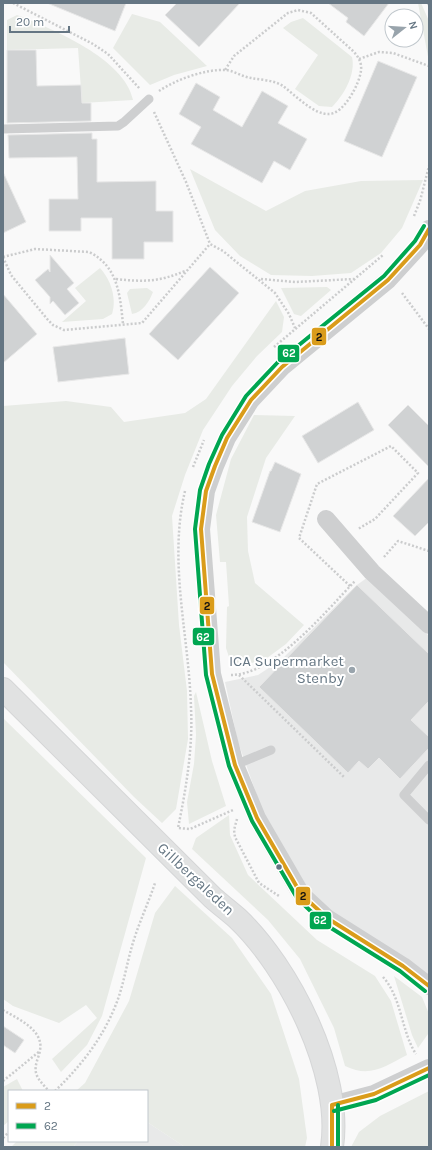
<svg xmlns="http://www.w3.org/2000/svg" width="432" height="1150" font-family="Karla,sans-serif">
	<rect width="100%" height="100%" fill="#f9f9f9"/>
	<!-- built -->
	<path fill="#e8e9e9" d="M368 577 429 636V787L428 790 429 978 351 930 306 888 266 821 238 742 225 682 258 675 281 660 357 585Z
		M147 1122 185 1147H73L78 1141H147Z"/>
	<!-- green -->
	<path fill="#e8ebe6" d="M418 3H421L429 21V62Z
		M132 14 160 22 207 66 174 75 150 85 113 48Z
		M17 15C53 29 125 59 133 100L82 103 78 48 7 50V20Z
		M303 18 352 57C356 74 344 95 332 107L319 106 295 89 318 55 283 28 291 22Z
		M190 169 266 211 305 191 361 181 423 180 402 228 381 253 351 273 312 276 271 275 240 256 215 230Z
		M100 268C111 280 117 298 112 314L103 319 62 322 86 301 75 288Z
		M327 287 331 290 301 316 294 314 281 288Z
		M147 288 153 292C149 302 143 312 132 314L127 293 130 289Z
		M276 301 284 317 282 332 257 356 232 386 203 430 185 475 172 516 179 625 187 691 188 739 176 809 162 823 134 797 3 662V406L66 401 111 407 124 422 185 413 206 399Z
		M254 415 295 416 266 458 247 517 248 551 255 583 304 625 286 644 263 661 232 666 226 648 227 607 229 606 226 562H220L216 515 231 459Z
		M196 692 212 761 226 806 189 824 187 802 194 764 196 735 194 696Z
		M3 718 146 858 102 1016 87 1045 61 1072 52 1059 97 1018 86 1005 59 1023 13 1006 3 999Z
		M229 815 230 835 248 875 317 940 375 976 391 1001 407 1055C384 1067 370 1078 345 1066L334 1028 300 959 268 920 192 849 196 838Z
		M175 886 232 938 271 994 299 1079 307 1138 305 1147H185L147 1122V1091H76L85 1083 129 1001 155 913Z
		M394 976 422 997 429 1014 428 1034 418 1048 412 1035Z
		M17 1079 23 1091H9V1121L3 1126V1087Z
		M429 1091V1147H351L359 1132 380 1116Z
		M17 1141H78L73 1147H11Z"/>
	<!-- building -->
	<path fill="#d0d2d3" stroke="#e8e8e8" d="M47 3H126L115 31Z
		M177 3H240L199 47 165 15Z
		M328 3H389L364 36 346 22 348 18Z
		M7 50H36L37 86 81 85 82 103H91V121L7 123Z
		M378 61 417 77 382 157 344 141Z
		M196 83 220 97 213 110 242 127 262 91 288 106 278 123 307 139 290 170 274 161 262 183 191 144 201 127 179 114Z
		M92 133V139H97V182L156 181V211H173V242H144V259H112V218H81V231H49V199H78L77 157 9 158 8 135Z
		M3 172 26 222 3 233Z
		M50 255 74 283 67 289 79 303 65 315 53 301 50 304V297L35 280 48 269 50 272Z
		M210 267 239 293 178 360 149 334Z
		M3 294 37 334 3 363Z
		M125 338 129 374 58 382 53 347Z
		M358 402 374 430 318 463 302 436Z
		M408 405 429 426V467L388 425Z
		M275 462 301 474 280 532 252 522 270 471H271Z
		M429 478V522L415 536 393 516Z
		M357 585 429 654V701L411 720 429 737V748L400 779 379 758 368 769 359 761 348 773 259 687Z
		M3 1026 24 1040 15 1053 3 1045Z"/>
	<g fill="none" stroke-linecap="round" stroke-linejoin="round">
		<!-- secondary casing -->
		<g stroke="#d5d6d7" stroke-width="24">
			<path id="secondary" d="M3 689 213 898C221 905 229 911 237 918 289 967 343 1073 332 1147"/>
		</g>
		<!-- path -->
		<path stroke="#cbcccd" stroke-width="2.5" stroke-dasharray="2 2" stroke-linecap="butt" d="M13 3 93 44 108 54 140 89
			M428 3 429 6
			M359 59 379 52 393 53 429 66
			M159 91C175 80 205 69 225 70 233 70 242 77 251 78 261 80 274 80 283 86 295 95 314 115 329 114 344 114 360 83 361 70 362 63 358 56 353 51L311 13 298 10 288 13 234 56 225 70
			M154 112 186 182 210 244 223 251 275 293 289 314 295 328
			M414 216 420 201 429 166
			M3 257 11 275 48 320 53 325 64 330 142 323 210 244
			M3 257 35 249 89 252C118 266 120 295 123 324
			M116 279C143 282 159 282 185 271
			M261 279 295 282 354 279
			M402 293 429 329
			M274 347 383 255
			M193 467 204 440
			M185 491C168 563 189 635 191 708 193 748 186 789 178 828L190 829 233 810
			M384 557 398 541 429 551
			M350 586 299 538 317 484 391 446 418 473 375 519 358 529
			M231 675C274 675 326 611 355 581
			M239 675 344 777
			M237 819 234 830 235 837 259 883 279 896
			M383 977C402 998 401 1031 416 1054
			M3 1010C16 1018 36 1026 40 1042 41 1046 40 1051 39 1055 32 1073 36 1077 49 1091
			M3 1081 40 1051
			M55 1091C83 1064 105 1035 118 999 124 982 127 963 132 946 138 925 148 904 155 883
			M3 1138 9 1132"/>
		<!-- lane -->
		<path stroke="#cecfd0" stroke-width="9" d="M3 129 118 126 124 122 149 99
			M235 765 271 750
			M429 765 404 795 429 820"/>
		<!-- street -->
		<path stroke="#cecfd0" stroke-width="18" d="M429 229 420 245 388 280 282 367 251 400 227 438 215 466 206 491 201 529 212 674 235 765 257 818 301 894 327 918 403 966 429 986
			M326 519 372 572 429 625
			M332 1105 374 1094 429 1068"/>
		<!-- secondary -->
		<use href="#secondary" stroke="#e1e2e2" stroke-width="22"/>
		<!-- bus-1 casing -->
		<g stroke="#fff" stroke-width="7">
			<path id="bus-1" d="M429 229 420 245 388 280 282 367 251 400 227 438 215 466 206 491 201 529 212 674 235 765 257 818 301 894 327 918 403 966 429 986
				M332 1105 374 1094 429 1068
				M332 1105V1147"/>
		</g>
		<!-- bus-2 casing -->
		<g stroke="#fff" stroke-width="7">
			<path id="bus-2" d="M424 226 415 241 384 276 278 362 246 396 222 435 209 464 200 490 195 529 206 675 229 766 252 821 297 898 323 923 400 971 425 991
				M338 1105V1147
				M334 1111 376 1100 429 1075"/>
		</g>
		<!-- bus-1 -->
		<use href="#bus-1" stroke="#da9c1a" stroke-width="4"/>
		<!-- bus-2 -->
		<use href="#bus-2" stroke="#00a651" stroke-width="4"/>
	</g>
	<!-- markers -->
	<circle fill="#99a4ac" stroke="#fff" stroke-width="1.5" cx="352" cy="670" r="4"/>
	<circle fill="#657683" stroke="#fff" stroke-width="1.5" cx="279" cy="867" r="3.5"/>
	<g text-anchor="middle" stroke-width="4" stroke-linejoin="round" paint-order="stroke">
		<!-- poi labels -->
		<g font-size="15" fill="#657683" stroke="#fff" text-anchor="end">
			<text x="344" y="666">ICA Supermarket<tspan x="344" dy="17">Stenby</tspan></text>
		</g>
		<!-- street labels -->
		<g font-size="15" fill="#657683" stroke="#fff">
			<text transform="translate(196 879) rotate(43)" y="5">Gillbergaleden</text>
		</g>
	</g>
	<g stroke="#fff" stroke-width="1.5">
		<rect x="311" y="327" width="16" height="19" rx="4" fill="#da9c1a"/>
		<rect x="277" y="344" width="23" height="19" rx="4" fill="#00a651"/>
		<rect x="199" y="596" width="16" height="19" rx="4" fill="#da9c1a"/>
		<rect x="192" y="627" width="23" height="19" rx="4" fill="#00a651"/>
		<rect x="295" y="886" width="16" height="20" rx="4" fill="#da9c1a"/>
		<rect x="309" y="911" width="23" height="19" rx="4" fill="#00a651"/>
	</g>
	<g font-size="11" text-anchor="middle" font-weight="bold" fill="#fff">
		<text x="289" y="357">62</text>
		<text x="203" y="641">62</text>
		<text x="320" y="924">62</text>
	</g>
	<g font-size="11" text-anchor="middle" font-weight="bold" fill="#111">
		<text x="319" y="341">2</text>
		<text x="207" y="610">2</text>
		<text x="303" y="900">2</text>
	</g>
	<!-- border -->
	<rect width="432" height="1150" fill="none" stroke="#657683" stroke-width="8"/>
	<!-- legend -->
	<rect x="8" y="1090" width="140" height="52" fill="#ffffff" stroke="#c1c8cd"/>
	<rect x="16" y="1103" width="20" height="6" fill="#da9c1a" stroke="#c1c8cd"/>
	<text x="44" y="1110" font-size="12" fill="#657683">2</text>
	<rect x="16" y="1123" width="20" height="6" fill="#00a651" stroke="#c1c8cd"/>
	<text x="44" y="1130" font-size="12" fill="#657683">62</text>
	<!-- north arrow -->
	<g transform="translate(404 28) rotate(73)"><circle r="19" fill="#ffffff" stroke="#c1c8cd"/>
	<path d="M0-3L7 15L0 10L-7 15Z" fill="#99a4ac"/>
	<text y="-6" font-size="11" font-weight="bold" text-anchor="middle" fill="#657683">N</text>
	</g>
	<!-- scale -->
	<path d="M10 26v6h59v-6" fill="none" stroke="#657683" stroke-width="2"/>
	<text x="16" y="26" font-size="12" fill="#657683" stroke="#ffffff" stroke-width="3" paint-order="stroke">20 m</text>
</svg>
